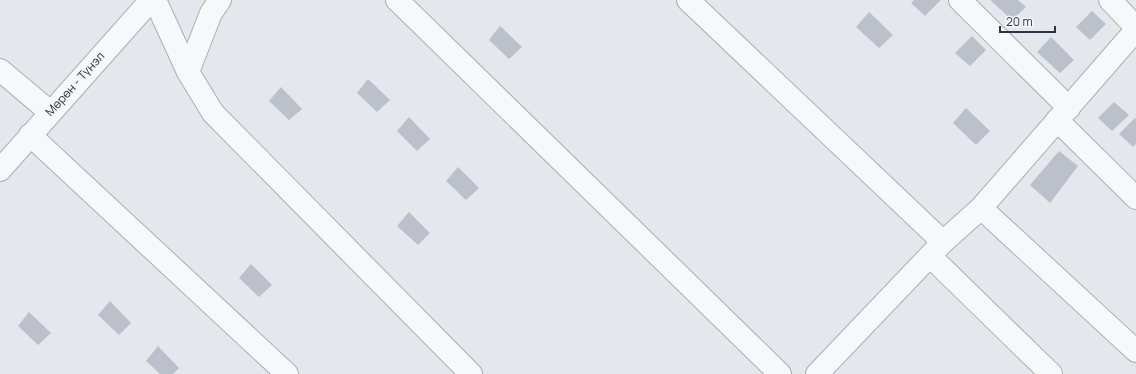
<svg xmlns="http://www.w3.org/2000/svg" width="1136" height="374" font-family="Manrope,sans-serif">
	<rect width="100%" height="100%" fill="#e4e7ec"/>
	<!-- building -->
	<path fill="#bbc0ca" d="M914 0H941L925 16 911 3Z
		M990 0H1018L1026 7 1012 20Z
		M1092 11 1106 24 1090 40 1076 27Z
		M869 12 893 35 879 48 856 27Z
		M500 26 522 47 509 59 489 40Z
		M972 36 986 50 970 66 955 53Z
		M1051 37 1074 60 1060 73 1037 52Z
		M368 79 390 100 377 112 357 93Z
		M281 87 302 109 289 120 269 101Z
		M1114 102 1129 115 1112 131 1098 118Z
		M966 108 990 131 976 145 953 123Z
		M409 117 430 139 417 151 397 131Z
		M1135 118 1136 119V144L1133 147 1119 134Z
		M1059 151 1078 166 1050 203 1030 185Z
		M458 167 479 188 466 200 446 181Z
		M409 212 430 233 418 245 397 226Z
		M251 264 272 285 259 297 239 278Z
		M110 301 131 323 119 335 98 315Z
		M29 312 51 333 38 345 18 326Z
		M158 346 179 368 173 374H160L146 361Z"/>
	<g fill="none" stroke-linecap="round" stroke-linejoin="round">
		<!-- minor casing -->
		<g stroke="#a9aeb7" stroke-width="24">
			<path id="minor" d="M397 0 780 374
				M688 0 943 242
				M960 0 1069 108
				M1110 0 1136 27
				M0 70 50 112
				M188 72 211 13 220 0
				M1057 120 1136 198
				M30 135 287 374
				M981 208 1136 351
				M930 256 1051 374
				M817 374 943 242 981 208 1136 30"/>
		</g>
		<!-- tertiary casing -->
		<g stroke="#a9aeb7" stroke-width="24">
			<path id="tertiary" d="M155 0 188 72 213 113 471 374
				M0 170 151 0"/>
		</g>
		<!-- minor -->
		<use href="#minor" stroke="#f7f8fa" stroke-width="22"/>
		<!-- tertiary -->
		<use href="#tertiary" stroke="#f7f8fa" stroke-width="22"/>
	</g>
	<g text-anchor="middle" stroke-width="3" stroke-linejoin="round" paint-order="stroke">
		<!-- street labels -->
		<g font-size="12" fill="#2b3445" stroke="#f4f6f9">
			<text transform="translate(75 84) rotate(-48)" y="4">Мөрөн - Түнэл</text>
		</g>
	</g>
	<!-- scale -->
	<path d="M1000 26v6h55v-6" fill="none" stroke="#2b3445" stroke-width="2"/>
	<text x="1006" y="26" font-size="12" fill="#2b3445" stroke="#f4f6f9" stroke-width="3" paint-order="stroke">20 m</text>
</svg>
